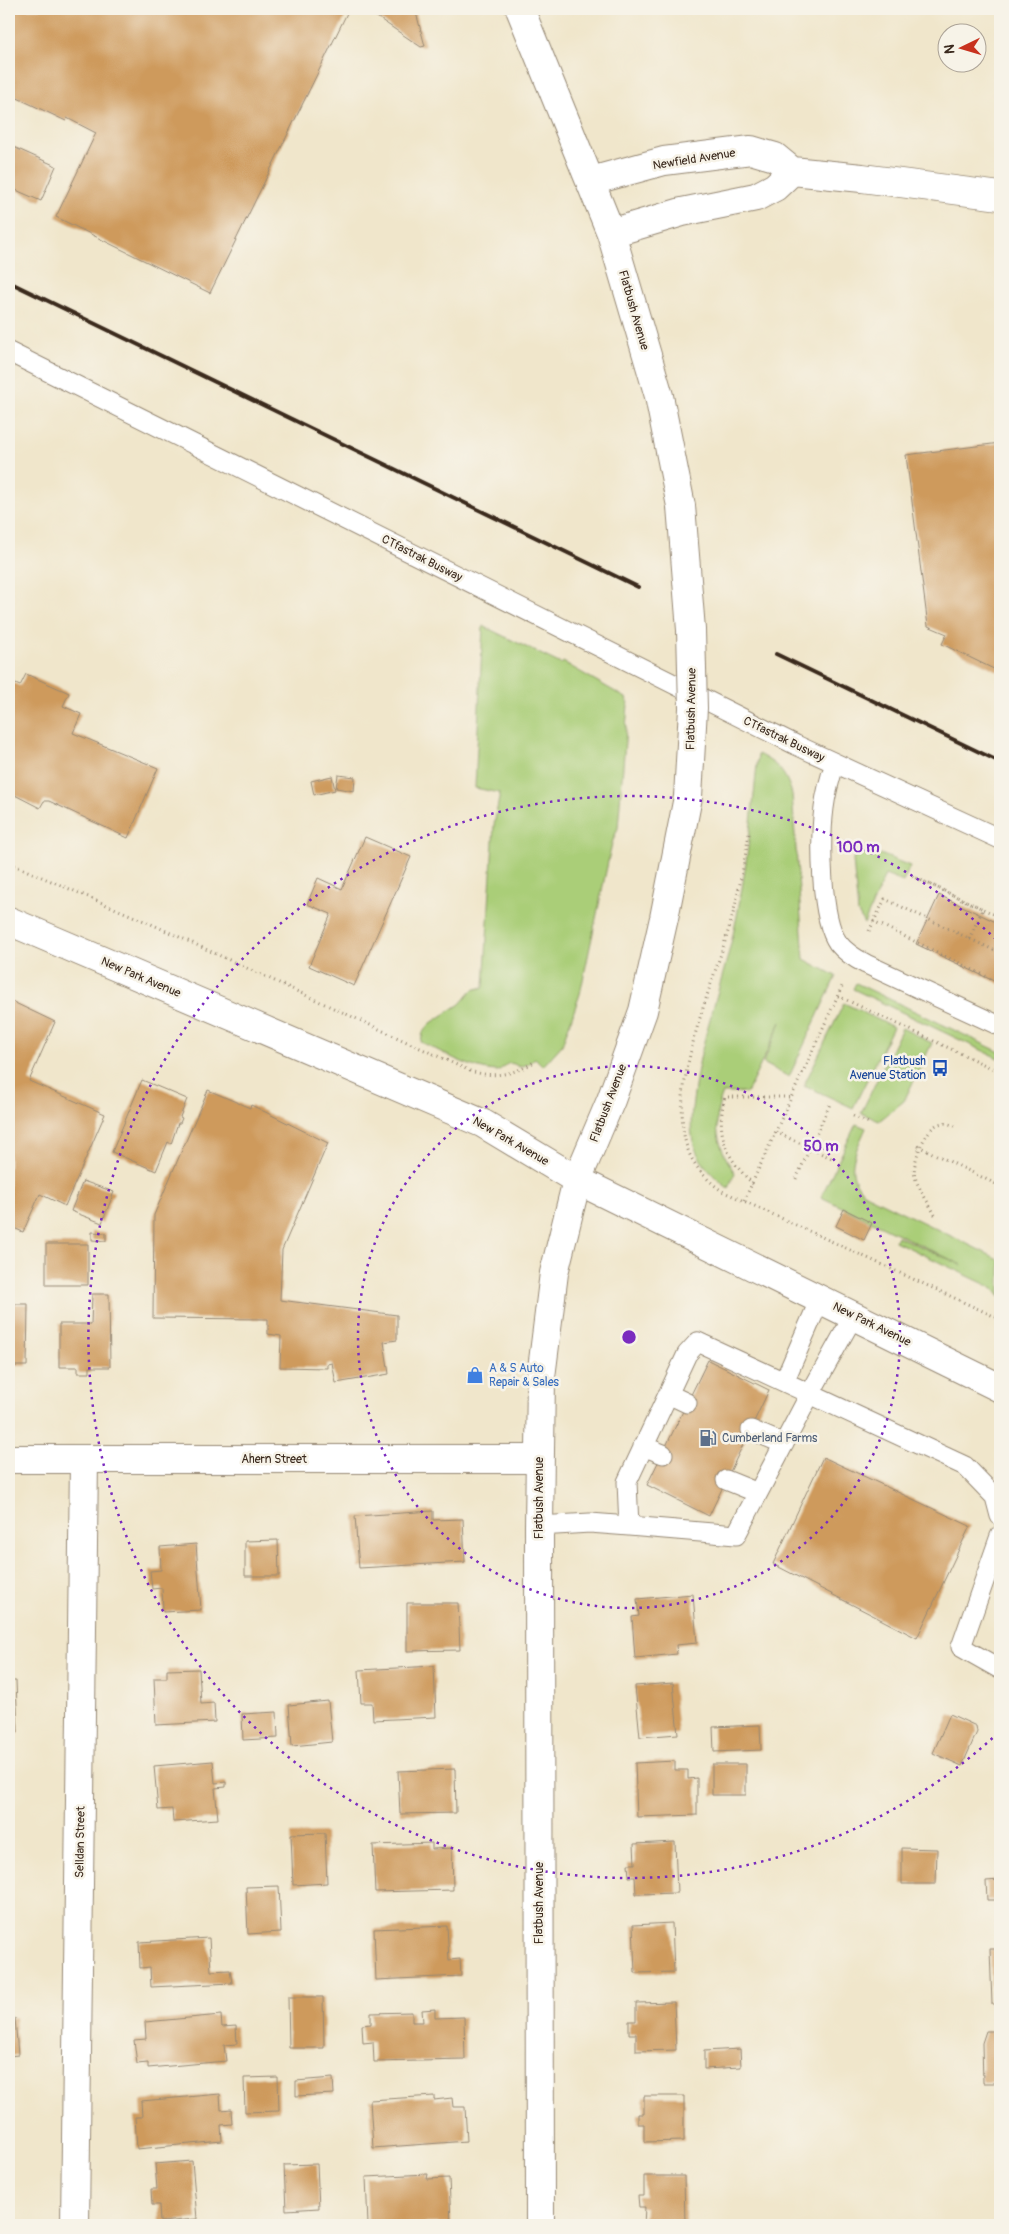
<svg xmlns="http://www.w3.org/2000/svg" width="1009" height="2234" font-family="Pangolin,sans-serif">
	<rect width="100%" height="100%" fill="#f7f3e8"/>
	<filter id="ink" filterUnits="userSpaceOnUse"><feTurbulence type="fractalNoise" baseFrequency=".02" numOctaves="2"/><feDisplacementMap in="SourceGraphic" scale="10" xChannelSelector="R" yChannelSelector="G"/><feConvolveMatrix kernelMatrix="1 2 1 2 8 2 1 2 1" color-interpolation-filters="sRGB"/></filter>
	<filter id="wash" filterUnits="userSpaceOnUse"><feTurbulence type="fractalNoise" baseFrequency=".0096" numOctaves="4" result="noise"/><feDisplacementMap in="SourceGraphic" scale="20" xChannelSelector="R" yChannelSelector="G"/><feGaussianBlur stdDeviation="1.12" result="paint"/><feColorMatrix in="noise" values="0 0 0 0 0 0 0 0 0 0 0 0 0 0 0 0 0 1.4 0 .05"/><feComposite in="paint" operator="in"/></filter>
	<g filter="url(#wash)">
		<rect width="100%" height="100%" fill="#f0e6cb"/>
		<!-- green -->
		<path fill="#aace78" stroke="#727c4b" d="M483 626 561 664 563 662 626 698 628 704 618 828 612 843 580 994 562 1045 543 1066 535 1058 528 1064 519 1067C508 1059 506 1066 498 1071 470 1070 445 1053 421 1042L423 1032 431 1023 460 1004 472 990 484 987 494 825 500 793 475 788Z
			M758 754C778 764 786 773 792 794L804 959 836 976 789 1077 763 1063 781 1022 747 1093H723C711 1122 718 1148 735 1173L728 1188C711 1175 695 1158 692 1136 690 1122 692 1108 694 1094 700 1041 720 991 732 939 746 879 752 816 758 754Z
			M863 847 910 866 903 882 885 875 864 924 858 913 853 860 855 854Z
			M856 983 1000 1052V1059L853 989Z
			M844 1003 893 1027 853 1108 804 1085Z
			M902 1028 932 1043 904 1101 879 1121 861 1113Z
			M856 1124 866 1128C855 1153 843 1172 865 1194L1000 1260V1297L993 1288 895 1241 897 1236 962 1265 821 1197Z"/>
		<g id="blocks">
			<!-- building -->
			<path fill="#ce9a5b" d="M9 9H349L210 293 56 217 96 133 67 118 66 121 9 94Z
				M365 9H415L425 46 421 47Z
				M9 145 56 166 41 201 9 187Z
				M1000 443V672L942 644 947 634 928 626 906 455Z
				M26 674 69 693 63 706 81 714 73 733 158 768 128 838 49 801H44L40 808 9 792V681L20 686Z
				M338 775 355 777 354 791 336 788Z
				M332 776 335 790 314 795 311 781Z
				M365 837 411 857 354 986 309 966 331 914 307 904 318 878 342 889Z
				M939 895 1000 924V984L916 944Z
				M9 1000 55 1022 29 1081 105 1114 65 1206 40 1194 23 1232 9 1226Z
				M142 1080 187 1099 180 1117 182 1118 180 1123H178L171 1144 168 1142 156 1171 112 1152Z
				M208 1090 250 1108 251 1105 328 1143 282 1250 280 1300 397 1315V1340L384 1342 389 1374 336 1383 332 1363 327 1364V1368L280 1367 281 1336 268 1334V1319L153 1318 154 1215Z
				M83 1181 114 1192 102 1223 71 1211Z
				M844 1209 872 1223 864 1240 836 1226Z
				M92 1232 106 1233V1241L92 1240Z
				M46 1244H88V1285H46Z
				M92 1294H109L110 1367H90V1373H78V1367H59V1324H91Z
				M9 1304H28L27 1366H9Z
				M708 1360 769 1390 709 1516 647 1485Z
				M823 1457 970 1526 917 1638 773 1564Z
				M433 1511V1520L463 1519 465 1562 359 1568 355 1516Z
				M278 1540 279 1576H245V1541Z
				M196 1544 201 1610 163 1612 162 1588 152 1589 150 1571 161 1570 160 1547Z
				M693 1594 697 1643 676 1645 677 1654 635 1658 632 1617 639 1616 637 1599Z
				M407 1603H458L460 1650 407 1651Z
				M434 1666 436 1717 373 1720 372 1703H361L359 1670Z
				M199 1669 201 1704 214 1703 215 1722 156 1725 154 1678H167V1670Z
				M9 1681H16L18 1732 9 1733Z
				M673 1683 678 1734 640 1737 635 1686Z
				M328 1701 332 1742 292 1746 289 1705Z
				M277 1712 278 1738 243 1740 242 1714Z
				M950 1714 976 1726 977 1732 962 1766 933 1753Z
				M760 1725 761 1750 714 1752 713 1727Z
				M213 1761 215 1783 226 1782V1787L215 1788 218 1819 173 1822 172 1809 158 1810 154 1766Z
				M675 1761V1770H688V1779L697 1778V1815L637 1817 635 1763Z
				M712 1764H746V1795H712Z
				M455 1769 456 1813 400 1814 398 1771Z
				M325 1833 327 1883 293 1885 291 1834Z
				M675 1842 677 1893 636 1894 635 1877H629L628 1864H635L634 1844Z
				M432 1843V1849L452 1848 453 1890 375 1892 373 1845Z
				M902 1848 937 1849 936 1884H902Z
				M1000 1880V1900H987L986 1881Z
				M279 1886 281 1932 248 1934 246 1887Z
				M672 1923 674 1972 635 1973 633 1925Z
				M447 1926 449 1960 460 1959 461 1976 376 1980 374 1929Z
				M209 1938 211 1971 230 1970 232 1983 151 1987 150 1967 140 1968 139 1942Z
				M990 1949H1000V2004H992Z
				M288 1997H323L324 2048H289Z
				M674 2002 676 2050 636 2051V2034H629V2021H636V2003Z
				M435 2009V2018L464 2017 465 2060 374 2062 373 2042 363 2043 362 2025 371 2024V2013L412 2012V2022H423L422 2010Z
				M221 2015 222 2027 236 2026 237 2044 224 2045 226 2061 148 2068V2063L137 2064 134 2040 146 2039 145 2022Z
				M15 2018 18 2055 9 2056V2019Z
				M986 2031H1000V2083H983L982 2043Z
				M740 2049 741 2067 704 2069V2051Z
				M278 2077 279 2111 245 2112 244 2078Z
				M333 2078 334 2094 296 2096V2081Z
				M220 2094 221 2110 231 2109 232 2124 221 2125 222 2141 137 2149 135 2117H142L141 2101Z
				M434 2096V2100L452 2098 453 2107H465L467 2141 373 2148 370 2100Z
				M644 2096H684V2141L644 2142V2124H638V2114H644Z
				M192 2161 197 2219 160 2222 159 2205H152L151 2189H157L155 2164Z
				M317 2164 319 2208 286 2210 284 2165Z
				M428 2174 427 2179 449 2178 451 2223 368 2225 366 2177Z
				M644 2176H684L685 2225H644L645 2207H639L638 2196H644Z"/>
		</g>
	</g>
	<g filter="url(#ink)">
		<use href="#blocks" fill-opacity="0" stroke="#968874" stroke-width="1"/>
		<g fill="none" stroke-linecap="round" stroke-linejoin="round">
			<!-- service casing -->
			<g stroke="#968874" stroke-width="21">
				<path id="service" d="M9 352 796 745 1000 839
					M835 763C830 778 826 792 824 808 820 839 820 918 838 943 845 952 856 959 866 964L1000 1026
					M784 1382 820 1299
					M668 1394 687 1403
					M751 1430 784 1444
					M643 1446 663 1454
					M726 1480 758 1493
					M539 1526 590 1523 629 1526 627 1482 687 1354 698 1342 965 1466 995 1497 1000 1516
					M629 1526 736 1535 810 1394 854 1315
					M1000 1536 961 1647 1000 1669"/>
			</g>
			<!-- minor casing -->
			<g stroke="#968874" stroke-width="30">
				<path id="minor" d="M9 1459H539
					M75 2225 84 1459"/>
			</g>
			<!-- tertiary casing -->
			<g stroke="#968874" stroke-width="30">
				<path id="tertiary" d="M520 9 611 233 659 396 681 506
					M591 181 664 161 751 150 775 157 792 171 862 178 1000 196
					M611 233 682 212 756 197 775 187 792 171
					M540 2225 539 1526 541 1377 554 1273 577 1180 611 1100 643 1011 664 918 688 797"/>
			</g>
			<!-- secondary casing -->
			<g stroke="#968874" stroke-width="30">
				<path id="secondary" d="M9 921 482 1123 577 1180 1000 1388"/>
			</g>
			<!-- path -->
			<path stroke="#968874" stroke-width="3" stroke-dasharray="1 4" stroke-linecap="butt" d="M749 834C743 869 737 904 726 938 709 994 667 1093 688 1150 694 1167 708 1181 722 1191L1000 1319
				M9 863 149 923 470 1071C494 1078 513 1075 534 1062
				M873 921 1000 983
				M869 931 885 899 1000 953
				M969 939 983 909 912 876 1000 917
				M838 996 1000 1072
				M853 1116 869 1123
				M776 1132 833 1159
				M918 1146 1000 1186
				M796 1179 830 1104
				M753 1184C726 1158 715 1134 725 1097H792
				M744 1201 843 984
				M935 1215C929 1203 919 1190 915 1177 911 1164 925 1128 939 1124 944 1122 950 1124 955 1126"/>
			<!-- service -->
			<use href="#service" stroke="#fff" stroke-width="19"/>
			<!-- minor -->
			<use href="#minor" stroke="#fff" stroke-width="28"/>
			<!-- tertiary -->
			<use href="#tertiary" stroke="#fff" stroke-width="28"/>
			<!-- secondary -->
			<use href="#secondary" stroke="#fff" stroke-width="28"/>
			<!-- rail -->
			<path stroke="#3b2a1e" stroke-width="4" d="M9 282 638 587
				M776 654 1000 762"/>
			<!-- tertiary-bridge casing -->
			<g stroke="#968874" stroke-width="30" stroke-linecap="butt">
				<path id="tertiary-bridge" d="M681 506 691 630 693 708 688 797"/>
			</g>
			<!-- tertiary-bridge -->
			<use href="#tertiary-bridge" stroke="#fff" stroke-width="28"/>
		</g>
	</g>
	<!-- distance rings -->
	<g fill="none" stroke="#7b2cbf" stroke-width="2.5" stroke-dasharray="2.5 5">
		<circle cx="629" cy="1337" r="271"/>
		<path d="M998 1733A541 541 0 1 1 998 941"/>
	</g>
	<!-- icons -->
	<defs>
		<g id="bus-bare" transform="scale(1.35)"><path d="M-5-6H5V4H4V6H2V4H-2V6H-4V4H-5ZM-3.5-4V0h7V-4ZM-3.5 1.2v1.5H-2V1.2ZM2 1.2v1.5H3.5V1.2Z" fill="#1a4fb4" stroke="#f7f3e8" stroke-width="2.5" paint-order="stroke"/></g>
		<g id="shop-bare" transform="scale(1.35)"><path d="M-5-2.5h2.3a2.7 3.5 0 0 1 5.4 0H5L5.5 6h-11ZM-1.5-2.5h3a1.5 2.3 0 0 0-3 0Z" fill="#3f7fe0" stroke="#f7f3e8" stroke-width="2.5" paint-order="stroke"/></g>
		<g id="fuel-bare" transform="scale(1.35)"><path d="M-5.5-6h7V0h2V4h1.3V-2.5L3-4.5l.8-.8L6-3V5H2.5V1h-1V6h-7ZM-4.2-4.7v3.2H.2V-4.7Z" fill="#5c6f8a" stroke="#f7f3e8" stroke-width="2.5" paint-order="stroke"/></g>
	</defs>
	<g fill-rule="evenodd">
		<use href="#bus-bare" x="940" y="1068"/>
		<use href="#shop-bare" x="475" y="1375"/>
		<use href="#fuel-bare" x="708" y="1438"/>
	</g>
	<g text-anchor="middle" stroke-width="5" stroke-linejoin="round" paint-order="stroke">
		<!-- street labels -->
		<g font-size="12" fill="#3b2a1e" stroke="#f7f3e8">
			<text transform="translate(694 159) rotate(-9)" y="4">Newfield Avenue</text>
			<text transform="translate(634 310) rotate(74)" y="4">Flatbush Avenue</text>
			<text transform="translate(422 558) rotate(27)" y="4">CTfastrak Busway</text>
			<text transform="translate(691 709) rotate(-89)" y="4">Flatbush Avenue</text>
			<text transform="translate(784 739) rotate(26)" y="4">CTfastrak Busway</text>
			<text transform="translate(141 977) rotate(23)" y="4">New Park Avenue</text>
			<text transform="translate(608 1103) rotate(-69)" y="4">Flatbush Avenue</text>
			<text transform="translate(511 1141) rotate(30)" y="4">New Park Avenue</text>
			<text transform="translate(872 1324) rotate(26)" y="4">New Park Avenue</text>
			<text x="274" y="1463">Ahern Street</text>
			<text transform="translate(539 1498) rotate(-90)" y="4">Flatbush Avenue</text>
			<text transform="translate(80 1842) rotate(-89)" y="4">Selldan Street</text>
			<text transform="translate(539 1903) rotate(-90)" y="4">Flatbush Avenue</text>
		</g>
		<!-- transit labels -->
		<g font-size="12" fill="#164399" stroke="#f7f3e8" text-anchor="end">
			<text x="926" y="1065">Flatbush<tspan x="926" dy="14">Avenue Station</tspan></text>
		</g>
		<!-- shop labels -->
		<g font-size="12" fill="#366cbe" stroke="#f7f3e8" text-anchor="start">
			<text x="489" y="1372">A &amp; S Auto<tspan x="489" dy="14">Repair &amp; Sales</tspan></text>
		</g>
		<!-- service labels -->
		<g font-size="12" fill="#4e5e75" stroke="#f7f3e8" text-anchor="start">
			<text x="722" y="1442">Cumberland Farms</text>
		</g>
	</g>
	<circle cx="629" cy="1337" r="8" fill="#7b2cbf" stroke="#f7f3e8" stroke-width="2.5"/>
	<g font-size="15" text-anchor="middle" font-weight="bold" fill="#7b2cbf" stroke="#f7f3e8" stroke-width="5" stroke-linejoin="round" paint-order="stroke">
		<text x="858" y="852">100 m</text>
		<text x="821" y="1151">50 m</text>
	</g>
	<!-- margin -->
	<rect width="1009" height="2234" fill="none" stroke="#f7f3e8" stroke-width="30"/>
	<!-- north arrow -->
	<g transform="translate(962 48) rotate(265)"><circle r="24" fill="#f7f3e8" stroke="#aca397"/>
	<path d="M0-4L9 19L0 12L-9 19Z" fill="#c8321e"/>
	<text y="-8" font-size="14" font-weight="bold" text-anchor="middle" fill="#3b2a1e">N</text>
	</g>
</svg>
